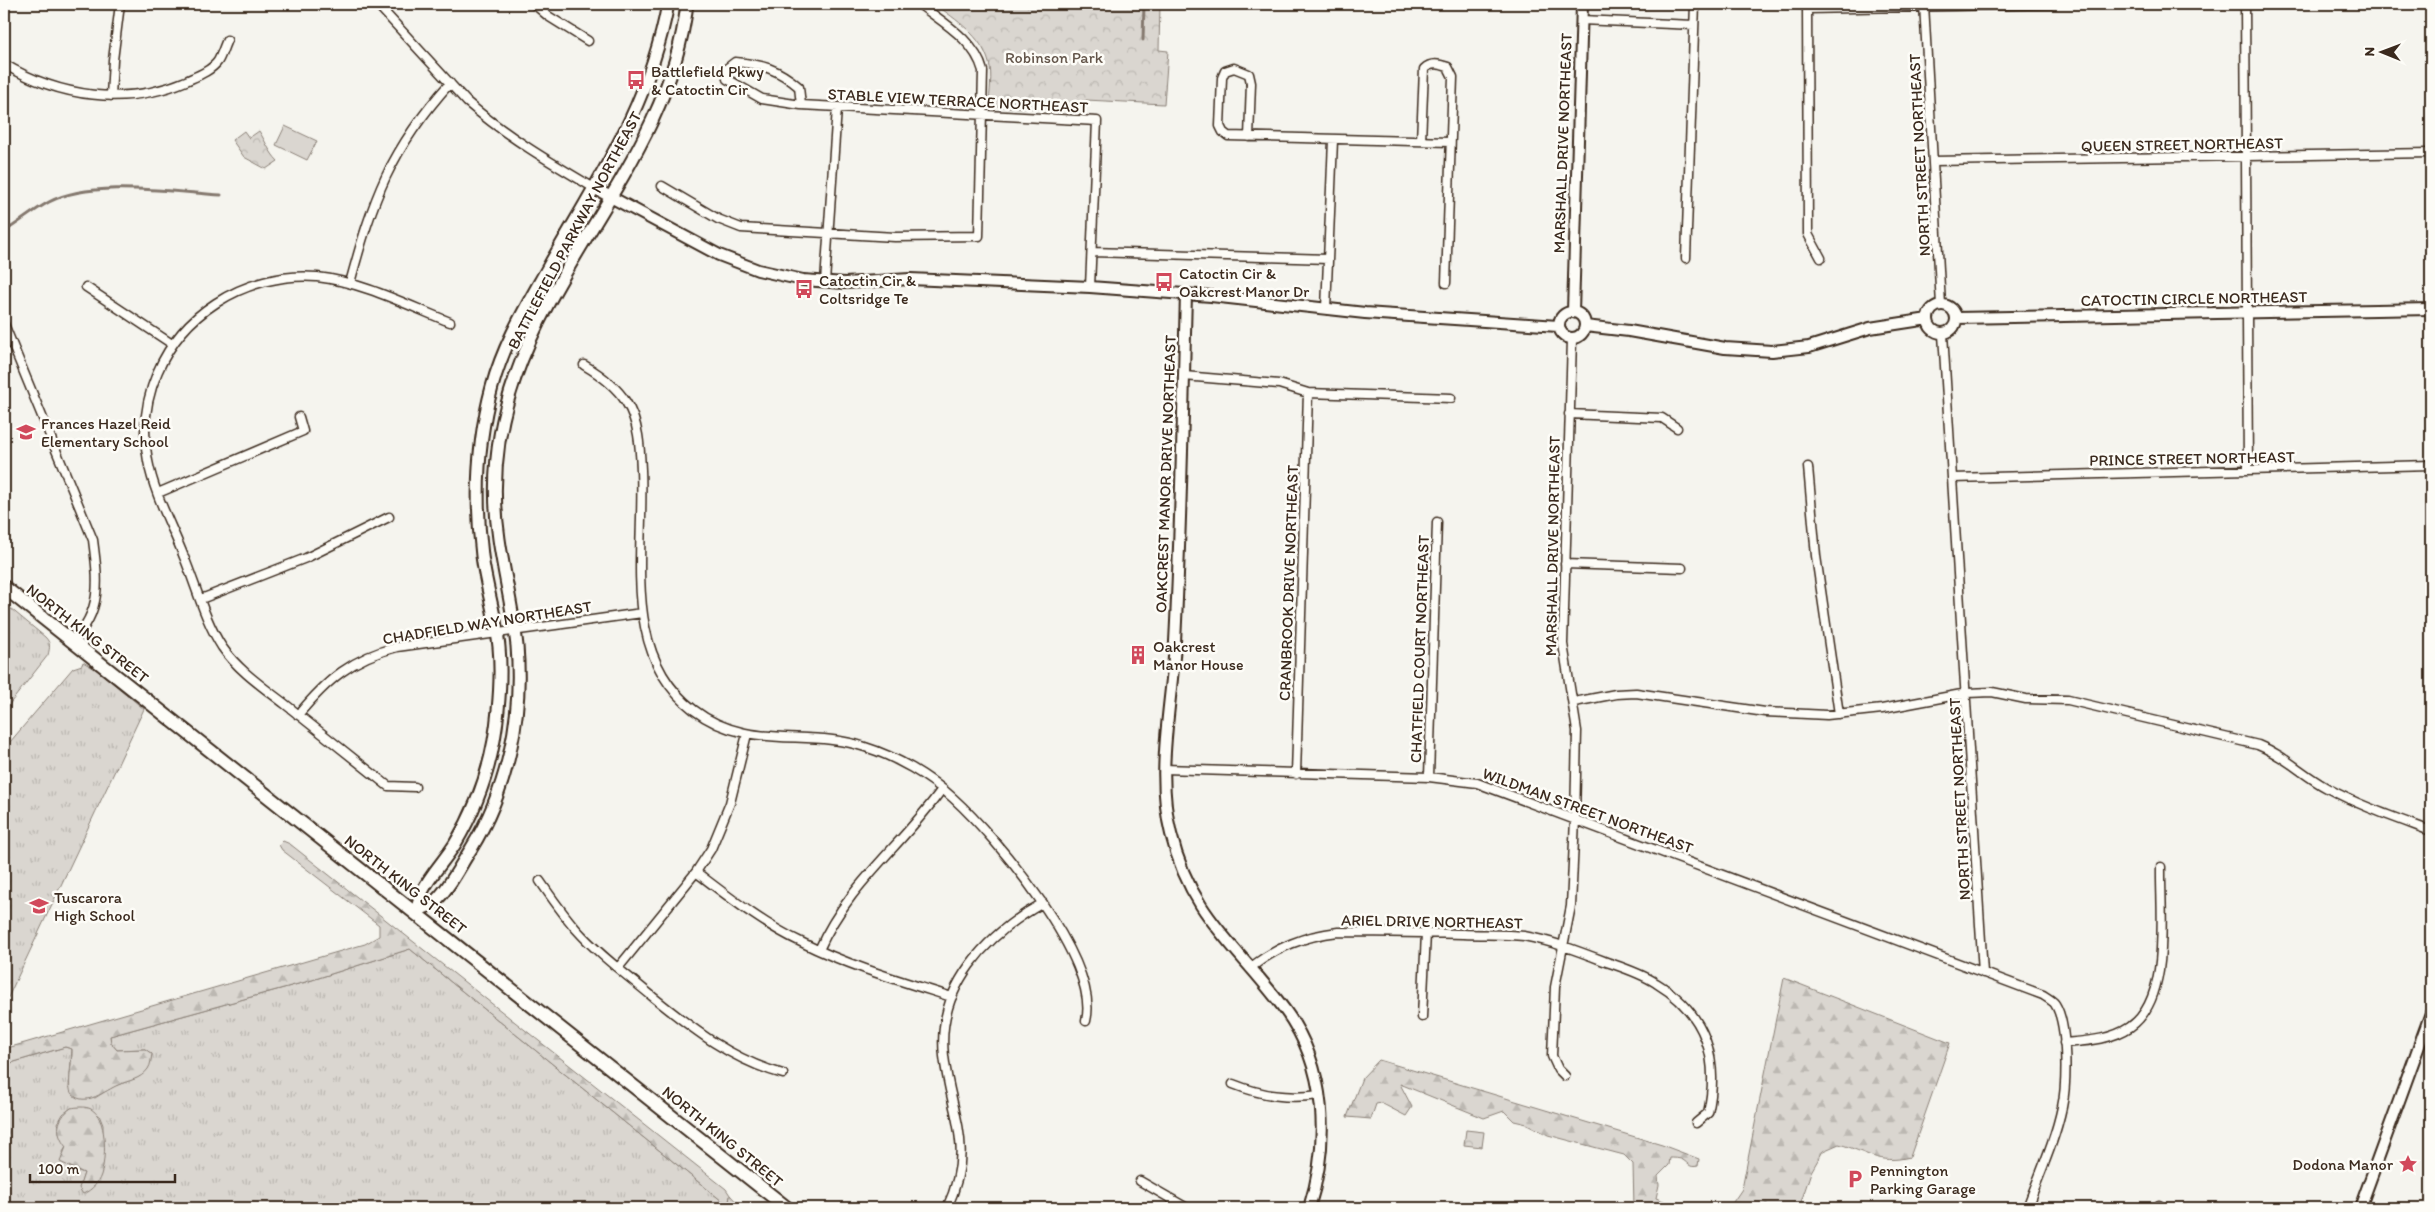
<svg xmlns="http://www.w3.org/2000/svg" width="2435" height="1212" font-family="Itim,sans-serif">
	<defs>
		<pattern id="grass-tufts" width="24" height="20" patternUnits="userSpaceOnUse" patternTransform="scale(1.25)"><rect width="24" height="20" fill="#dad6d0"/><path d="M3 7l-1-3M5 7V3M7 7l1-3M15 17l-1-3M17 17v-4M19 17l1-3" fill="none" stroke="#bcb8b2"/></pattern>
		<pattern id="forest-firs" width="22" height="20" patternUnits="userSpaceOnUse" patternTransform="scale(1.25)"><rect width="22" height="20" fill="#dad6d0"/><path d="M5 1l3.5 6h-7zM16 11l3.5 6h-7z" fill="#bcb8b2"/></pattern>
		<pattern id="park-crowns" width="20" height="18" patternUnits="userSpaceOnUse" patternTransform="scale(1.25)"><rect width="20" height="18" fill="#dad6d0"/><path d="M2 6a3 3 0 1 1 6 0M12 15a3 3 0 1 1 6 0" fill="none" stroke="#bcb8b2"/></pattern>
	</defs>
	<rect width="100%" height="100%" fill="#f5f4ee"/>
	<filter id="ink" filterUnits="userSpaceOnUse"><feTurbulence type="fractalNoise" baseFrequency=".02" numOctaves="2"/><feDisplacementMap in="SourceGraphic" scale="10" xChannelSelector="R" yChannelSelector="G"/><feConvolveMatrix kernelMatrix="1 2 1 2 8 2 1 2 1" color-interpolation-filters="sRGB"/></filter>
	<g filter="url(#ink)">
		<!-- grass -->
		<path fill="url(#grass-tufts)" stroke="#8a8077" fill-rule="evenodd" d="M4 603 45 637C51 643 50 647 48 655L4 711Z
			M83 662 97 670 144 709 4 1006V749L73 668 82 665Z
			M410 949 722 1201 729 1202 730 1195 742 1208H14L13 1204 4 1199V1065L65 1047 72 1049 69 1087 95 1098C103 1093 111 1087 120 1084 139 1077 148 1076 152 1054L145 1049 117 1050 111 1043 110 1036 309 981ZM71 1108 99 1115 103 1125 102 1171 81 1183 84 1173 70 1168 63 1152 66 1147 58 1123 63 1114Z"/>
		<!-- forest -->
		<path fill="url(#forest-firs)" stroke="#8a8077" d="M283 841 290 844 726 1189 730 1195 729 1202 722 1201 410 949 309 981 110 1036 111 1043 117 1050 145 1049 152 1054C151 1059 151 1065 148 1069 140 1080 129 1080 118 1085 106 1090 85 1108 72 1094 66 1088 73 1059 72 1049L65 1047 4 1065V1049L365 944 379 936V925L282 850 279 845Z
			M1784 978 1950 1043 1910 1157C1878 1165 1868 1152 1839 1144L1823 1151 1811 1172 1799 1208H1729L1742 1189Z
			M1379 1060 1662 1145 1699 1159 1698 1166C1689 1168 1689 1164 1683 1160 1680 1158 1673 1158 1670 1158L1669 1165 1658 1176 1659 1185 1656 1198 1681 1208H1634L1633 1164 1624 1155 1548 1135 1527 1124 1514 1121 1504 1111 1484 1118 1400 1084 1412 1107 1406 1116 1381 1103 1376 1104 1371 1119 1347 1117 1362 1078Z
			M71 1108C77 1107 85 1106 91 1109 107 1118 106 1155 102 1171 100 1182 92 1190 83 1194L79 1188 84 1173 60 1162 66 1147C54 1132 57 1119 71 1108Z"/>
		<!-- park -->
		<path fill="url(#park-crowns)" stroke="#8a8077" d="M935 4H1160L1159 50 1168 51 1164 104 1086 100 1082 111 989 106C989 93 993 75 989 63 982 36 956 20 935 4Z
			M244 131 249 138 259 131C266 142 269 152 278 161L266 169 244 157 232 140Z
			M1466 1130 1484 1132 1482 1147 1464 1145Z"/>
		<!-- garden -->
		<path fill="#dad6d0" stroke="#8a8077" d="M285 126 317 141 307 160 276 145Z"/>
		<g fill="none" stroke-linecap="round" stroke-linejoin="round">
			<!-- stream -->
			<path stroke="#84786e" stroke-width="3" d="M1143 40 1144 4
				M7 230C21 221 34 210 49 202 91 179 173 192 221 195"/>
			<!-- minor casing -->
			<g stroke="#3b2a1e" stroke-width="11">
				<path id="minor" d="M377 4 467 102C506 136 550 162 594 188
					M534 4 548 16 588 41
					M1807 4 1808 234 1821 258
					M1924 4 1941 305
					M2245 4 2248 470
					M1807 9 2051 4
					M1581 20 1694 25
					M735 62C762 64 778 69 799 87L801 105 762 99 727 79 726 69Z
					M4 64C59 97 125 107 186 81 197 76 211 71 218 61 222 54 224 46 227 40
					M111 96 113 60 120 4
					M801 105 1097 121 1090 287
					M1249 137 1251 83 1249 74 1234 68 1225 71 1222 78 1220 126 1223 132 1228 136 1450 142
					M1421 141 1424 69C1431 62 1439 64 1448 67L1453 77 1446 283
					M1933 161 2431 153
					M662 186 718 219 741 228 895 237 979 236 983 71C975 40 942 22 919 4
					M1092 252 1328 259
					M1686 258 1695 4
					M825 282 837 108
					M350 283C373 198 390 150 450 83
					M86 287 172 344
					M1326 309 1333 140
					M4 324 93 540C98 579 103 611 73 640
					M1943 334 1983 973
					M584 365C601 375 616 386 626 402 639 422 640 447 641 470 645 550 620 654 694 710 747 751 807 728 865 747 897 757 929 776 953 798 996 837 1101 961 1086 1021
					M1184 376 1279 384 1308 393 1451 398
					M1569 414 1662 418 1677 428
					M1808 467 1816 556 1839 714
					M1953 478 2431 465
					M158 493 303 431 299 417
					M1565 564 1682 568
					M201 599 306 558 389 517
					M1574 702 1616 694 1636 693 1765 712 1827 715 1882 709 1967 693 1992 692 2026 699 2068 700 2258 745C2284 755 2303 775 2327 788 2360 806 2396 818 2431 831
					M298 715C327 680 352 658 397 647L642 613
					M1164 769 1429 777 1477 783 2043 995C2047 998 2052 1000 2055 1004 2068 1024 2067 1084 2062 1107 2055 1141 2039 1175 2027 1208
					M1296 774 1308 393
					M1429 777 1437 522
					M415 787 388 786C354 759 319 731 285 704 263 687 238 670 222 647 205 621 196 586 184 557 172 526 154 494 148 461 136 400 163 337 216 303 245 284 282 274 317 277 363 282 407 305 450 322
					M696 872C729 897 763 924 801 942 849 966 901 981 952 997
					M540 881C551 897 563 914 576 929 599 955 627 975 653 997 694 1030 732 1060 783 1074
					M819 950C848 884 901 847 942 789
					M618 968 696 872 711 849 730 803 747 734
					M1250 968C1277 947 1304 936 1338 932 1380 932 1422 933 1463 934 1484 935 1504 934 1524 936 1552 941 1578 951 1604 961 1621 967 1641 973 1656 983 1706 1013 1720 1059 1708 1113L1696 1123
					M1422 1017 1426 933
					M2064 1043C2086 1041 2111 1040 2130 1027 2172 998 2160 912 2161 867
					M1565 1076 1558 1069 1552 1056 1555 987 1571 906 1575 819 1577 731 1563 644 1572 339
					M1233 1084C1263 1096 1288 1099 1320 1095
					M1140 1181 1187 1208
					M2159 1205V1208
					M947 1208C976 1145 951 1117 944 1056 936 987 987 934 1043 903"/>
			</g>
			<!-- tertiary casing -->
			<g stroke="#3b2a1e" stroke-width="14">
				<path id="tertiary" d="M594 188 719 255 758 270 803 280 845 283 910 279 1090 287 1211 296 1365 313 1558 326
					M1186 294C1183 410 1181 526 1175 642 1172 705 1155 771 1171 834 1191 917 1238 946 1285 1010 1327 1067 1330 1142 1309 1208
					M1928 319a14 14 0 1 1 28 0a14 14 0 1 1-28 0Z
					M1559 325a13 13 0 1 1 26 0a13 13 0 1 1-26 0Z
					M1573 312 1582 4
					M1956 318 2431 309
					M1585 326 1629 331 1725 348 1772 351 1809 347 1870 328 1928 319
					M2360 1208 2431 1013"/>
			</g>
			<!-- secondary casing -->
			<g stroke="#3b2a1e" stroke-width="15">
				<path id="secondary" d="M417 911C422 908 430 906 434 902 448 891 461 864 471 849 508 789 523 716 517 646 513 610 504 574 499 539 491 485 497 429 515 378 560 248 671 145 687 4
					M417 911C418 905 419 898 422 892 430 875 445 860 455 844 479 804 494 757 498 710 500 690 501 668 499 647 496 616 486 587 482 556 475 499 477 442 492 387 504 342 528 304 550 264 600 176 649 106 668 4"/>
			</g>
			<!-- primary casing -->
			<g stroke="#3b2a1e" stroke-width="16">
				<path id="primary" d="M4 587C266 792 527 999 787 1208"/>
			</g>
			<!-- minor -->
			<use href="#minor" stroke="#fdfcf7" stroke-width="8"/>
			<!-- tertiary -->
			<use href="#tertiary" stroke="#fdfcf7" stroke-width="10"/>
			<!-- secondary -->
			<use href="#secondary" stroke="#fdfcf7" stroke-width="11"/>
			<!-- primary -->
			<use href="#primary" stroke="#fdfcf7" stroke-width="12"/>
		</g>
	</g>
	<!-- icons -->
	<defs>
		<g id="bus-bare" transform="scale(1.5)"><path d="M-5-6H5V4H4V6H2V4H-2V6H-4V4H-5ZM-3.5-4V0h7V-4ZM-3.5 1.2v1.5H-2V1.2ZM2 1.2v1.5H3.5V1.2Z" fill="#d1495b" stroke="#fdfcf7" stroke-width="2.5" paint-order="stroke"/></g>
		<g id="school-bare" transform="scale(1.5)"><path d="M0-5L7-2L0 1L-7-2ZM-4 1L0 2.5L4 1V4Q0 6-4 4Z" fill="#d1495b" stroke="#fdfcf7" stroke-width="2.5" paint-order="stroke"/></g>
		<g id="building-bare" transform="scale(1.5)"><path d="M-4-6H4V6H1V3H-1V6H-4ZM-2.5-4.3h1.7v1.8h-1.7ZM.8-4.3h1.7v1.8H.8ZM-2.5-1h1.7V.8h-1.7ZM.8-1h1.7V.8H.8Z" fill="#d1495b" stroke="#fdfcf7" stroke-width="2.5" paint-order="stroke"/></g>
		<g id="sight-bare" transform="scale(1.5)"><path d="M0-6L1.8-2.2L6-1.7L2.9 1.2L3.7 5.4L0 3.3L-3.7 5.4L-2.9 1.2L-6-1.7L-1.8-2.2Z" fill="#d1495b" stroke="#fdfcf7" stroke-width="2.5" paint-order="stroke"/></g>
		<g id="parking-bare" transform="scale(1.5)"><path d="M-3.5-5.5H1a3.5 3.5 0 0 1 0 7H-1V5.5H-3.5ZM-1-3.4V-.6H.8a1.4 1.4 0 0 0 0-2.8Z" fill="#d1495b" stroke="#fdfcf7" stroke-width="2.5" paint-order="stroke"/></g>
	</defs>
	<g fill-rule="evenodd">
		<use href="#bus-bare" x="636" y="80"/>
		<use href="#bus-bare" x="1164" y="282"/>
		<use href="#bus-bare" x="804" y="289"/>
		<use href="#school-bare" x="26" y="432"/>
		<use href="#building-bare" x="1138" y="655"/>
		<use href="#school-bare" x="39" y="906"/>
		<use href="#sight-bare" x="2408" y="1164"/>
		<use href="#parking-bare" x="1855" y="1179"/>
	</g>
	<g text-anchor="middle" stroke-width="5" stroke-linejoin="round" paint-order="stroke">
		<!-- park labels -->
		<g font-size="16" fill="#63554a" stroke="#fdfcf7">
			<text x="1054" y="63">Robinson Park</text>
		</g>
		<!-- poi labels -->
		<g font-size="16" fill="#3b2a1e" stroke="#fdfcf7" text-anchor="start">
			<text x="651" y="77">Battlefield Pkwy<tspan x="651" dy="18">&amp; Catoctin Cir</tspan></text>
			<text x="1179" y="279">Catoctin Cir &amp;<tspan x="1179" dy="18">Oakcrest Manor Dr</tspan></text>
			<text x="819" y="286">Catoctin Cir &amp;<tspan x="819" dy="18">Coltsridge Te</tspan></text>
			<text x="41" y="429">Frances Hazel Reid<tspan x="41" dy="18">Elementary School</tspan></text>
			<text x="1153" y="652">Oakcrest<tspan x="1153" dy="18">Manor House</tspan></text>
			<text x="54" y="903">Tuscarora<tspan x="54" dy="18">High School</tspan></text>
			<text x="2393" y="1170" text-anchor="end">Dodona Manor</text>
			<text x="1870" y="1176">Pennington<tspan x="1870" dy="18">Parking Garage</tspan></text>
		</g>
		<!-- street labels -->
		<g font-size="16" fill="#3b2a1e" stroke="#fdfcf7">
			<text transform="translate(958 100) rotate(3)" y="6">STABLE VIEW TERRACE NORTHEAST</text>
			<text transform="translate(1562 143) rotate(-88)" y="6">MARSHALL DRIVE NORTHEAST</text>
			<text transform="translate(2182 144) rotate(-1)" y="6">QUEEN STREET NORTHEAST</text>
			<text transform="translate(1919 155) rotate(-93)" y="6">NORTH STREET NORTHEAST</text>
			<text transform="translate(574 230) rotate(-62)" y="6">BATTLEFIELD PARKWAY NORTHEAST</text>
			<text transform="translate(2194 298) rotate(-1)" y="6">CATOCTIN CIRCLE NORTHEAST</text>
			<text transform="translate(2192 458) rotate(-1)" y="6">PRINCE STREET NORTHEAST</text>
			<text transform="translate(1165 474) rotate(-88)" y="6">OAKCREST MANOR DRIVE NORTHEAST</text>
			<text transform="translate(1552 546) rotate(-89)" y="6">MARSHALL DRIVE NORTHEAST</text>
			<text transform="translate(1288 583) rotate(-88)" y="6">CRANBROOK DRIVE NORTHEAST</text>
			<text transform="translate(487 622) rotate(-9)" y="6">CHADFIELD WAY NORTHEAST</text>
			<text transform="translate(88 633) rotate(38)" y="6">NORTH KING STREET</text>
			<text transform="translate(1419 649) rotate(-88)" y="6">CHATFIELD COURT NORTHEAST</text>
			<text transform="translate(1959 799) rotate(-93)" y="6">NORTH STREET NORTHEAST</text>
			<text transform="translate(1588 810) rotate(20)" y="6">WILDMAN STREET NORTHEAST</text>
			<text transform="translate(406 884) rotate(38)" y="6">NORTH KING STREET</text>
			<text transform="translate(1432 921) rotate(1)" y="6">ARIEL DRIVE NORTHEAST</text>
			<text transform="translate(723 1136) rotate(39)" y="6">NORTH KING STREET</text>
		</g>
	</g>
	<!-- margin -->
	<rect width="2435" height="1212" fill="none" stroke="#fdfcf7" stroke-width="20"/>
	<rect x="10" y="10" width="2415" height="1192" fill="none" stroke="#3b2a1e" stroke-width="2" filter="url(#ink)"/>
	<!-- north arrow -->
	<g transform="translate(2382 52) rotate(271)" stroke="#fdfcf7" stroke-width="4" paint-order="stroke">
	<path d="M0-4L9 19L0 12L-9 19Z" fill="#3b2a1e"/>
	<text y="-8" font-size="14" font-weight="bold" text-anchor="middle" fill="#3b2a1e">N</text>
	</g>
	<!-- scale -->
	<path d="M30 1174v8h145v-8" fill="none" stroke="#3b2a1e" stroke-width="2.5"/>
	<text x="38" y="1174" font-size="15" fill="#3b2a1e" stroke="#fdfcf7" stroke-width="4" paint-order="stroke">100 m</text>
</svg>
